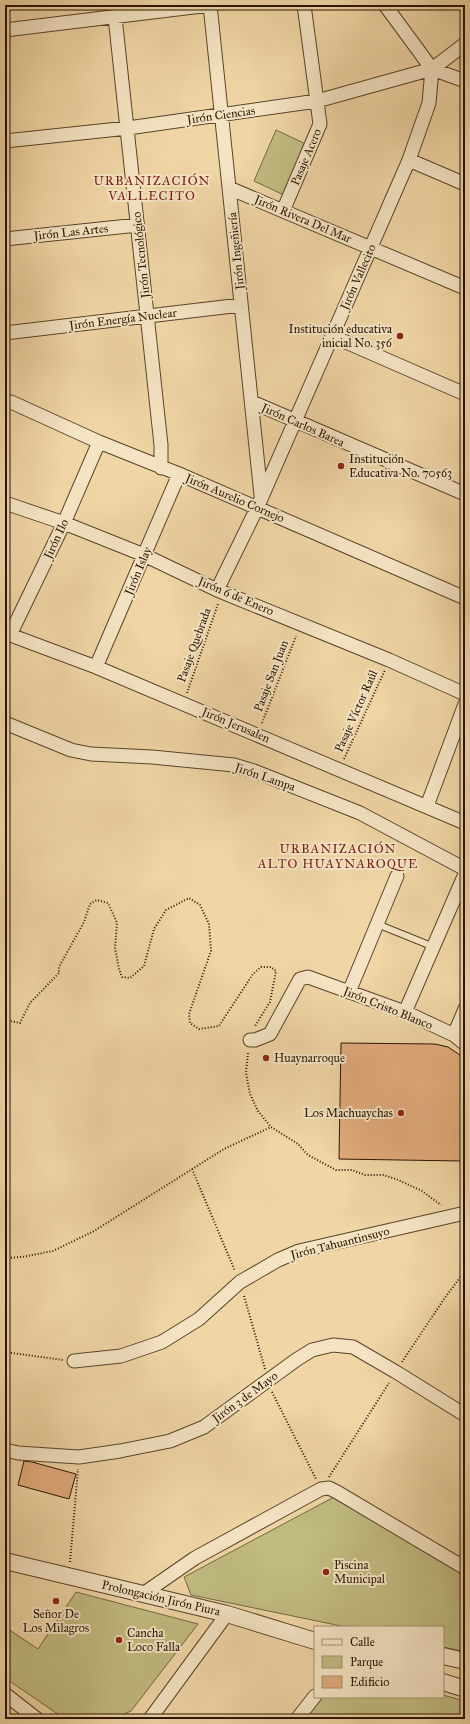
<svg xmlns="http://www.w3.org/2000/svg" width="470" height="1724" font-family="'IM FELL Great Primer',serif">
	<rect width="100%" height="100%" fill="#f0d6a5"/>
	<filter id="stains"><feTurbulence type="fractalNoise" baseFrequency=".005" numOctaves="4"/><feColorMatrix values="0 0 0 0 .2 0 0 0 0 .09 0 0 0 0 .02 0 0 0 .5 -.17"/></filter>
	<radialGradient id="worn" r=".72"><stop offset=".6" stop-color="#630" stop-opacity="0"/><stop offset="1" stop-color="#630" stop-opacity=".3"/></radialGradient>
	<!-- green -->
	<path fill="#c1bc81" stroke="#746840" d="M276 130 308 145 286 196 254 181Z
		M334 1497 453 1567 465 1579V1652L443 1647V1627H346L191 1595 184 1577Z
		M76 1592 198 1624 131 1711 113 1719H65L5 1678V1627L38 1649Z
		M443 1695 465 1701V1719H305L321 1697H443Z"/>
	<!-- building -->
	<path fill="#e3ac7d" stroke="#271400" d="M341 1043 435 1044 448 1047 460 1055 462 1068 461 1161 339 1159Z
		M24 1461 32 1462 76 1474 69 1499 18 1485Z"/>
	<g fill="none" stroke-linecap="round" stroke-linejoin="round">
		<!-- service casing -->
		<g stroke="#594429" stroke-width="8">
			<path id="service" d="M377 924 434 947"/>
		</g>
		<!-- minor casing -->
		<g stroke="#594429" stroke-width="15">
			<path id="minor" d="M210 5 261 495
				M385 5 432 69 465 81
				M115 17 161 445V468
				M5 30 210 5
				M5 141 128 128 317 101 432 69 465 44
				M409 160 465 184
				M229 188 465 288
				M283 211 320 124 304 5
				M5 239 138 225
				M5 333 241 305
				M332 336 465 394
				M5 402H11L99 442 179 474 465 598
				M252 402 465 494
				M5 503 64 523 144 555 217 590 389 660 465 694
				M217 590 257 508 409 160 429 103 432 69
				M5 633 96 667 465 823
				M10 635 64 523 99 442
				M96 667 179 474
				M5 723 71 750 91 754 152 757 234 765 254 771 360 813 465 869
				M427 806 465 704
				M349 992 397 876
				M405 1012 465 874
				M454 1035 465 1009
				M250 1040H255L270 1034 300 979 308 977 405 1012 454 1035 465 1044
				M74 1361 121 1356 162 1342 199 1319 240 1282 278 1260 299 1251 465 1213
				M5 1450 18 1453 79 1457 120 1451 170 1441 204 1427 296 1360 312 1350 333 1345 353 1347 396 1372 465 1415
				M143 1594 195 1558 321 1489 329 1488 337 1492 465 1568
				M5 1694 37 1719
				M150 1719 227 1614
				M297 1719 315 1696"/>
		</g>
		<!-- tertiary casing -->
		<g stroke="#594429" stroke-width="18">
			<path id="tertiary" d="M5 1561 227 1614 315 1641
				M443 1656 465 1661
				M443 1682 465 1689"/>
		</g>
		<!-- path -->
		<path stroke="#271400" stroke-width="2" stroke-dasharray="1 2" stroke-linecap="butt" d="M187 693 218 604
			M262 723 296 636
			M344 759 385 670
			M5 1020 20 1023 30 1003 59 973V967L84 922 90 904 97 900 108 903 117 923 115 948 119 969 122 977 130 978 144 966 154 929 166 910 189 898 200 905 209 924 211 951 189 1014 190 1023 199 1029 219 1026 253 974 261 967H271L276 971 270 1002 255 1026
			M248 1053 246 1073 250 1094 258 1111 271 1127 298 1144 308 1155 336 1170H352L365 1175H383L396 1179 422 1191 441 1205
			M192 1169 235 1271
			M5 1258 22 1257 53 1251 94 1231 224 1149 271 1127
			M244 1296 265 1369
			M5 1352 63 1360
			M402 1362 444 1299 465 1271
			M272 1392 316 1479
			M329 1477 389 1383
			M70 1562 78 1469"/>
		<!-- service -->
		<use href="#service" stroke="#f5e4c4" stroke-width="6"/>
		<!-- minor -->
		<use href="#minor" stroke="#f5e4c4" stroke-width="13"/>
		<!-- tertiary -->
		<use href="#tertiary" stroke="#f5e4c4" stroke-width="16"/>
	</g>
	<!-- markers -->
	<g fill="#8f2418" stroke="#f5e4c4" stroke-width="1.5">
		<circle cx="400" cy="336" r="4"/>
		<circle cx="341" cy="466" r="4"/>
		<circle cx="266" cy="1058" r="4"/>
		<circle cx="401" cy="1113" r="4"/>
		<circle cx="326" cy="1572" r="4"/>
		<circle cx="56" cy="1601" r="4"/>
		<circle cx="119" cy="1640" r="4"/>
	</g>
	<g text-anchor="middle" stroke-width="4" stroke-linejoin="round" paint-order="stroke">
		<!-- street labels -->
		<g font-size="12" fill="#271400" stroke="#f5e4c4">
			<text transform="translate(221 115) rotate(-8)" y="4">Jirón Ciencias</text>
			<text transform="translate(306 157) rotate(-67)" y="4">Pasaje Acero</text>
			<text transform="translate(303 219) rotate(23)" y="4">Jirón Rivera Del Mar</text>
			<text transform="translate(71 232) rotate(-6)" y="4">Jirón Las Artes</text>
			<text transform="translate(236 251) rotate(-96)" y="4">Jirón Ingeñiería</text>
			<text transform="translate(141 255) rotate(-96)" y="4">Jirón Tecnológico</text>
			<text transform="translate(358 277) rotate(-66)" y="4">Jirón Vallecito</text>
			<text transform="translate(123 319) rotate(-7)" y="4">Jirón Energía Nuclear</text>
			<text transform="translate(303 425) rotate(24)" y="4">Jirón Carlos Barea</text>
			<text transform="translate(235 498) rotate(23)" y="4">Jirón Aurelio Cornejo</text>
			<text transform="translate(56 539) rotate(-65)" y="4">Jirón Ilo</text>
			<text transform="translate(138 571) rotate(-67)" y="4">Jirón Islay</text>
			<text transform="translate(236 596) rotate(23)" y="4">Jirón 6 de Enero</text>
			<text transform="translate(194 645) rotate(-70)" y="4">Pasaje Quebrada</text>
			<text transform="translate(271 676) rotate(-69)" y="4">Pasaje San Juan</text>
			<text transform="translate(356 711) rotate(-66)" y="4">Pasaje Víctor Raúl</text>
			<text transform="translate(236 725) rotate(23)" y="4">Jirón Jerusalen</text>
			<text transform="translate(265 777) rotate(19)" y="4">Jirón Lampa</text>
			<text transform="translate(388 1008) rotate(22)" y="4">Jirón Cristo Blanco</text>
			<text transform="translate(340 1243) rotate(-14)" y="4">Jirón Tahuantinsuyo</text>
			<text transform="translate(245 1397) rotate(-36)" y="4">Jirón 3 de Mayo</text>
			<text transform="translate(161 1598) rotate(13)" y="4">Prolongación Jirón Piura</text>
		</g>
		<!-- poi labels -->
		<g font-size="12" fill="#271400" stroke="#f5e4c4" text-anchor="start">
			<text x="392" y="333" text-anchor="end">Institución educativa<tspan x="392" dy="14">inicial No. 356</tspan></text>
			<text x="349" y="463">Institución<tspan x="349" dy="14">Educativa No. 70563</tspan></text>
			<text x="274" y="1062">Huaynarroque</text>
			<text x="393" y="1117" text-anchor="end">Los Machuaychas</text>
			<text x="334" y="1569">Piscina<tspan x="334" dy="14">Municipal</tspan></text>
			<text x="56" y="1618" text-anchor="middle">Señor De<tspan x="56" dy="14">Los Milagros</tspan></text>
			<text x="127" y="1637">Cancha<tspan x="127" dy="14">Loco Falla</tspan></text>
		</g>
		<!-- neighbourhood labels -->
		<g font-size="13" letter-spacing="1" fill="#7a1f14" stroke="#f5e4c4">
			<text x="152" y="185">URBANIZACIÓN<tspan x="152" dy="15">VALLECITO</tspan></text>
			<text x="338" y="853">URBANIZACIÓN<tspan x="338" dy="15">ALTO HUAYNAROQUE</tspan></text>
		</g>
	</g>
	<!-- margin -->
	<rect width="470" height="1724" fill="none" stroke="#f0d6a5" stroke-width="20"/>
	<rect x="6" y="6" width="458" height="1712" fill="none" stroke="#271400" stroke-width="2"/>
	<rect x="10" y="10" width="450" height="1704" fill="none" stroke="#271400"/>
	<!-- legend -->
	<rect x="314" y="1626" width="130" height="72" fill="#f5e4c4" stroke="#a39176"/>
	<rect x="322" y="1639" width="20" height="6" fill="#f5e4c4" stroke="#a39176"/>
	<text x="350" y="1646" font-size="12" fill="#271400">Calle</text>
	<rect x="322" y="1656" width="20" height="12" fill="#c1bc81" stroke="#a39176"/>
	<text x="350" y="1666" font-size="12" fill="#271400">Parque</text>
	<rect x="322" y="1676" width="20" height="12" fill="#e3ac7d" stroke="#a39176"/>
	<text x="350" y="1686" font-size="12" fill="#271400">Edificio</text>
	<rect width="100%" height="100%" filter="url(#stains)"/>
	<rect width="100%" height="100%" fill="url(#worn)"/>
</svg>
